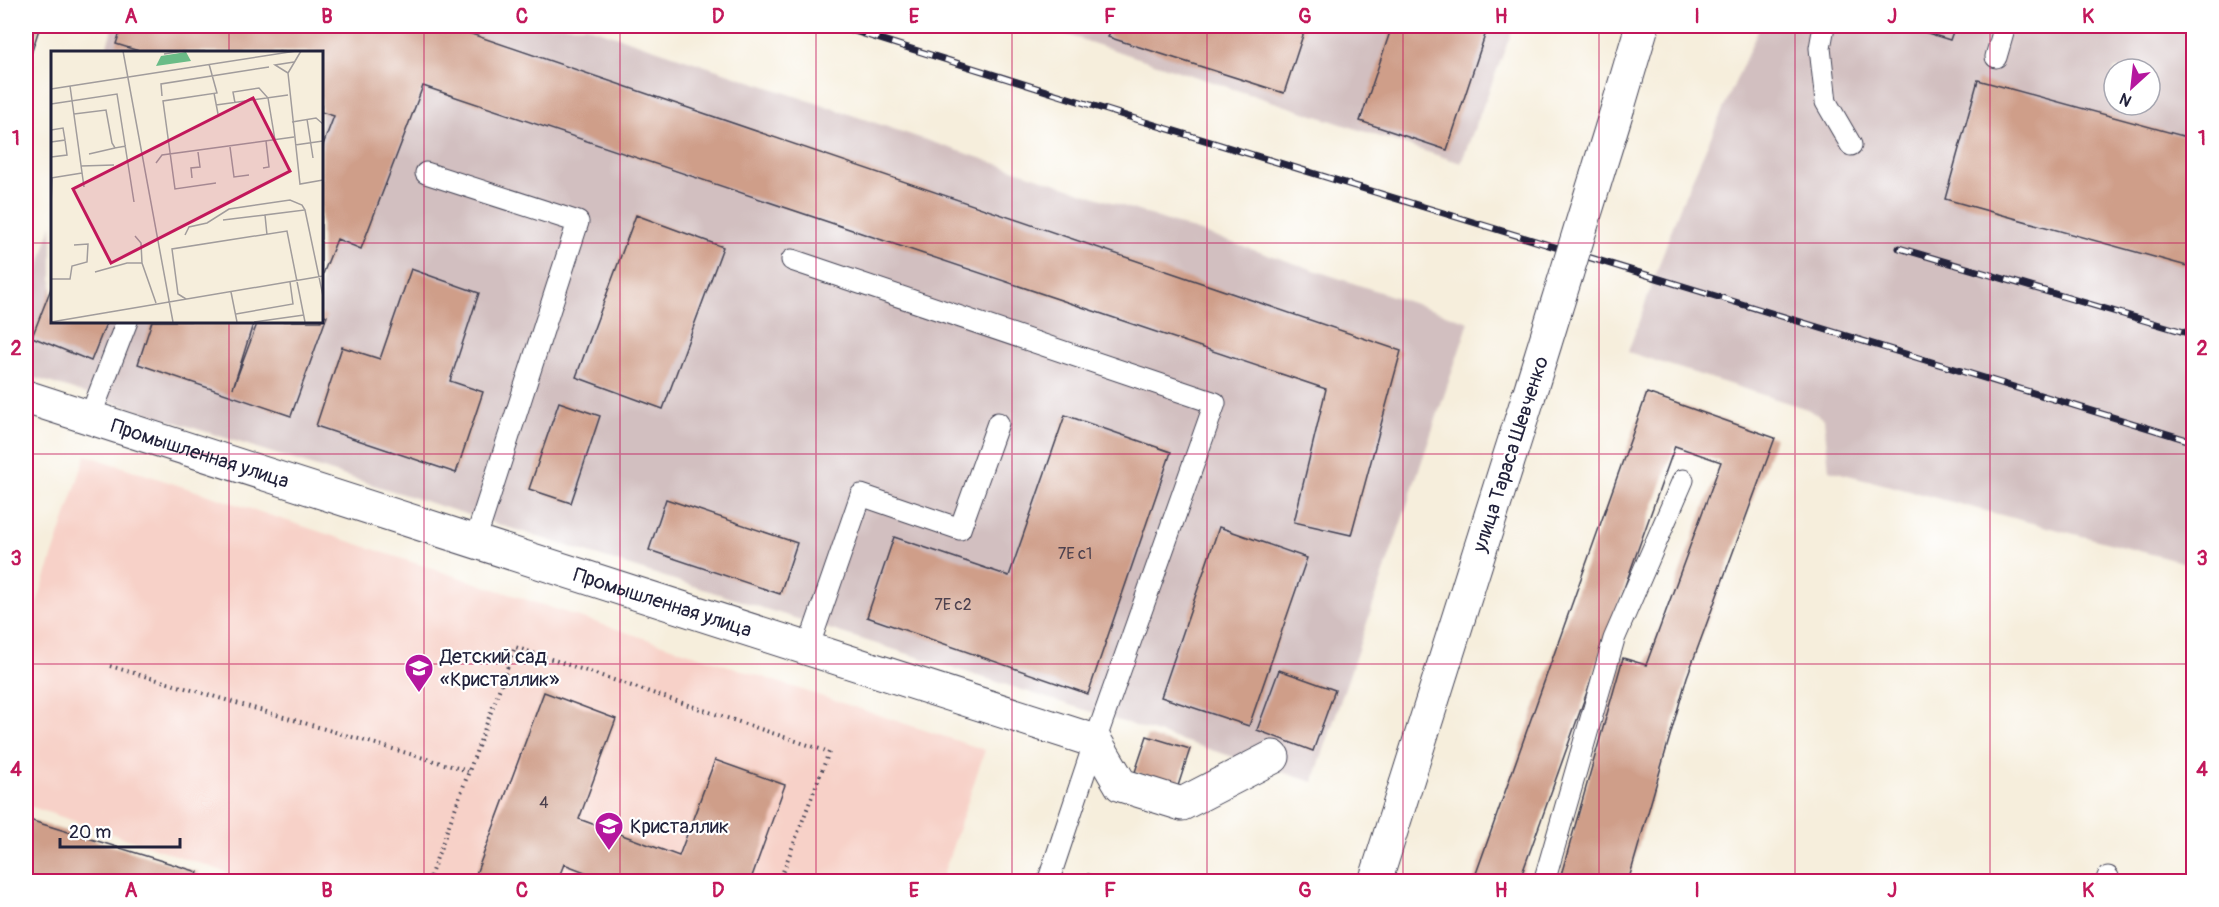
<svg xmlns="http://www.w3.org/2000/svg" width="2219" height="907" font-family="Pangolin,sans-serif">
	<rect width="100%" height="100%" fill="#fff"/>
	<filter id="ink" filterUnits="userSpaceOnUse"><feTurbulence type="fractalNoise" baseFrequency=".0167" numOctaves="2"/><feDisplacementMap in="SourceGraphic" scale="12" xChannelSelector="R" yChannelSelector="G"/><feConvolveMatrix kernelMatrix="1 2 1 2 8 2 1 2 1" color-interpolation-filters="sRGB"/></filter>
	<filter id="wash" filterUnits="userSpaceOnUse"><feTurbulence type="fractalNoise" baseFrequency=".008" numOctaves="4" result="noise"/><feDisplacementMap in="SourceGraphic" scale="24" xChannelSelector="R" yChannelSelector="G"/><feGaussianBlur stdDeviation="1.35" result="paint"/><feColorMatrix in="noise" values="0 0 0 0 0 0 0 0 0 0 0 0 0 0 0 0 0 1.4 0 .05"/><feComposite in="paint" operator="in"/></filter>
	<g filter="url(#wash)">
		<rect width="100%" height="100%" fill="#f6eedc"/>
		<!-- built -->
		<path fill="#f7d1c8" d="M86 455 985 750 941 881H224L226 872 26 805V636Z"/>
		<!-- industrial -->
		<path fill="#d2bfc0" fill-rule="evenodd" d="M113 26H586L1469 322 1313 782 26 375V313L52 224V321H321V52H105Z
			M1040 26H1514L1461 163Z
			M1760 26H2193V565L1829 470 1824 419 1807 409 1628 352 1679 209ZM2114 69H2150V105H2114Z"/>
		<g id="blocks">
			<!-- building -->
			<path fill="#cf9e89" d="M26 26H40L31 54 26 52Z
				M122 26H448L1401 351 1351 535 1294 522 1326 389 423 86 361 249 337 239 321 279V150L334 116 321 112V52H142L116 44Z
				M1112 26H1306L1284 93 1108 37Z
				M1392 26H1488L1447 150 1360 121Z
				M1905 26H1955L1950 40Z
				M1978 80 2194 139V268L1945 199Z
				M636 215 723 247 663 409 576 377Z
				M411 269 479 293 450 381 483 392 456 473 316 426 342 347 380 359Z
				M52 286V321H107L91 361 32 337Z
				M321 314 327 316 291 416 138 364 152 321H254L233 388 258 321H321Z
				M1647 393 1775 438 1687 677 1628 882H1559L1623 658 1646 665 1721 462 1675 446 1519 882H1473Z
				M559 402 600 416 571 503 529 489Z
				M1065 415 1171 452 1088 694 867 617 894 537 1009 576Z
				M666 499 797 543 780 594 649 550Z
				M1219 527 1307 558 1249 726 1161 697Z
				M1279 670 1335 690 1313 751 1257 730Z
				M544 692 616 719 579 819 679 856 715 760 785 785 750 882H611L564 864 557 882H473Z
				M1147 736 1190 749 1178 786 1135 772Z
				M26 819 198 872 195 882H26Z
				M1088 874 1110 881V882H1086Z"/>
		</g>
	</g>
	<g filter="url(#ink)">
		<use href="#blocks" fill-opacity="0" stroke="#424153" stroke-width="1.5"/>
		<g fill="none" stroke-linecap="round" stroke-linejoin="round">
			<!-- service casing -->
			<g stroke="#424153" stroke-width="23">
				<path id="service" d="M1824 26 1820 48 1826 102 1851 145
					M1996 57 2005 26
					M426 173 578 222 475 541
					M792 260 1215 403 1095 741 1048 882
					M90 417 127 321
					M808 648 861 495 960 529 998 423
					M1544 882 1614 639 1683 480
					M2106 882 2108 877"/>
			</g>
			<!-- minor casing -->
			<g stroke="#424153" stroke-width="35">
				<g id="minor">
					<path id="s1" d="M26 397 1095 741 1121 785 1182 804 1273 757"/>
				</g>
			</g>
			<!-- tertiary casing -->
			<g stroke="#424153" stroke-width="35">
				<path id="tertiary" d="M1618 107 1642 26
					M1375 882 1529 395"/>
			</g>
			<!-- path -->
			<path stroke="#424153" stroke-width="4" stroke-dasharray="1.5 4.5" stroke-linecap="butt" d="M110 666 468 771
				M428 882 515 647 829 752 779 882"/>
			<!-- service -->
			<use href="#service" stroke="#fff" stroke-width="21"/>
			<!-- minor -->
			<use href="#minor" stroke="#fff" stroke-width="33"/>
			<!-- tertiary -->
			<use href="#tertiary" stroke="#fff" stroke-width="33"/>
			<!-- rail casing -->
			<g stroke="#22223b" stroke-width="7">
				<path id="rail" d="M838 26 1142 121 2194 442
					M1899 248 2194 335"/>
			</g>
			<!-- rail -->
			<use href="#rail" stroke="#fff" stroke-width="4.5" stroke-dasharray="14" stroke-linecap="butt"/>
			<!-- tertiary-bridge casing -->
			<g stroke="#424153" stroke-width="35" stroke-linecap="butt">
				<path id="tertiary-bridge" d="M1529 395 1618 107"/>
			</g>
			<!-- tertiary-bridge -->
			<use href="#tertiary-bridge" stroke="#fff" stroke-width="33"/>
		</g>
	</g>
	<!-- grid -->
	<path fill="none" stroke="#c2185b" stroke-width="1.5" stroke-opacity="0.55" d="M229 26V52M424 26V882M620 26V882M816 26V882M1012 26V882M1207 26V882M1403 26V882M1599 26V882M1795 26V882M1990 26V882M26 243H52M321 243H2194M229 321V882M26 454H2194M26 664H2194"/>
	<!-- icons -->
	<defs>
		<g id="school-pin" transform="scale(1.5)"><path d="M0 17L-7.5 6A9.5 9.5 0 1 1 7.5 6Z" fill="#b5179e" stroke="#fff"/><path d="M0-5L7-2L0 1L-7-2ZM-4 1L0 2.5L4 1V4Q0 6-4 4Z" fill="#fff"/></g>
	</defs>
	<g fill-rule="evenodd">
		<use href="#school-pin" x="419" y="668"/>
		<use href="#school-pin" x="609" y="826"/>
	</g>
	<g text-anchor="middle" stroke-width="4.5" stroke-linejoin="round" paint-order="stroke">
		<!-- number labels -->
		<g font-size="16" fill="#4d414e">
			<text x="1075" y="559">7Е с1</text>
			<text x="953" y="610">7Е с2</text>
			<text x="544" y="808">4</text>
		</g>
		<!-- street labels -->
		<g font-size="20" fill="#22223b" stroke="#fff">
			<text dy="7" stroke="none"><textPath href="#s1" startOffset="183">Промышленная улица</textPath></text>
			<text transform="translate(1510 454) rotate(-72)" y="7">улица Тараса Шевченко</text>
			<text dy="7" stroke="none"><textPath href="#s1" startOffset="669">Промышленная улица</textPath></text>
		</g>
		<!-- poi labels -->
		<g font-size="20" fill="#22223b" stroke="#fff" text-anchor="start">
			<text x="440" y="663">Детский сад<tspan x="440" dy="23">«Кристаллик»</tspan></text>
			<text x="630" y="833">Кристаллик</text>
		</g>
	</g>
	<!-- overview -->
	<g transform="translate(51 51)">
		<rect width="272" height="272" fill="#f6eedc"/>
		<path d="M135 1 140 10 105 15 110 5Z" fill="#6abc87"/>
		<path fill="none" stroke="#a19c9c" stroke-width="1.5" d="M72 0 122 271M250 0 237 22 249 133 272 129M113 3 132 0M158 13 166 42 112 50 124 138 165 132M237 22 224 14 243 11M19 35 33 136M0 38 245 0M163 42 167 63M111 45 110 33 218 16M184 52 182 41 208 37 217 47 224 89M0 53 66 43 83 151M165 54 237 44M23 63 55 59 61 92 64 97 75 95M256 68 262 107M241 71 265 67 272 73M0 79 12 77 14 89 0 91M244 94 272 90M179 96 183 126 198 124M38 103 64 97M0 106 16 104 14 89M105 112 111 104 243 86M30 115 63 114M212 117 218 116 215 90M0 127 31 122M141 127 140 117 149 116 147 101M0 155 1 127M254 159 272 245M172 169 214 164M134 184 138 176 156 172 178 158 239 149 251 154 254 159 214 164 216 184M84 185 90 192 91 212 105 252M44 221 76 212H91M0 228H19L21 215 36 211 37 193 23 194M180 241 186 271M135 248 127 243 121 198 236 180 254 271M185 263 242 253 239 231M0 271 272 225M203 271 253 264"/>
		<path fill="#c2185b" fill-opacity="0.15" stroke="#c2185b" stroke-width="3" d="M202 47 239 120 60 212 22 138Z"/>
		<rect width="272" height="272" fill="none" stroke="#22223b" stroke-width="3"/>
	</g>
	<!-- margin -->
	<rect width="2219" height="907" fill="none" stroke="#fff" stroke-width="66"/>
	<!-- north arrow -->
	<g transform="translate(2132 87) rotate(207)"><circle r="28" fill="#ffffff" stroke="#a7a7b1" stroke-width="1.5"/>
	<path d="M0-4.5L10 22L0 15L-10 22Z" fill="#b5179e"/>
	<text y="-9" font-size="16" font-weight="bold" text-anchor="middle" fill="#22223b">N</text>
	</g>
	<!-- scale -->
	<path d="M60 838v9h120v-9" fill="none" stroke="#22223b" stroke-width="3"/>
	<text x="69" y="838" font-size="18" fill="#22223b" stroke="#ffffff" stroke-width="4.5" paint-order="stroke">20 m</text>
	<rect x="33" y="33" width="2153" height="841" fill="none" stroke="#c2185b" stroke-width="2"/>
	<g font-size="20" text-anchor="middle" font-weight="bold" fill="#c2185b">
		<text x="131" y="23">A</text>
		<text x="327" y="23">B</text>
		<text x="522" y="23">C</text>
		<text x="718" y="23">D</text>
		<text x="914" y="23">E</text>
		<text x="1110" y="23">F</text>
		<text x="1305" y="23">G</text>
		<text x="1501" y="23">H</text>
		<text x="1697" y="23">I</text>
		<text x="1892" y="23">J</text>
		<text x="2088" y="23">K</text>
		<text x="16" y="145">1</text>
		<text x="2202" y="145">1</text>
		<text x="16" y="355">2</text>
		<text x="2202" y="355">2</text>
		<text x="16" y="565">3</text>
		<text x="2202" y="565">3</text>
		<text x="16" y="776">4</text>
		<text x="2202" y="776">4</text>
		<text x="131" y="897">A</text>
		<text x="327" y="897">B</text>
		<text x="522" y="897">C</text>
		<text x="718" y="897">D</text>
		<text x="914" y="897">E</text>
		<text x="1110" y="897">F</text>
		<text x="1305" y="897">G</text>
		<text x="1501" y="897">H</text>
		<text x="1697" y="897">I</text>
		<text x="1892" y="897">J</text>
		<text x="2088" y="897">K</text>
	</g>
</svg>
